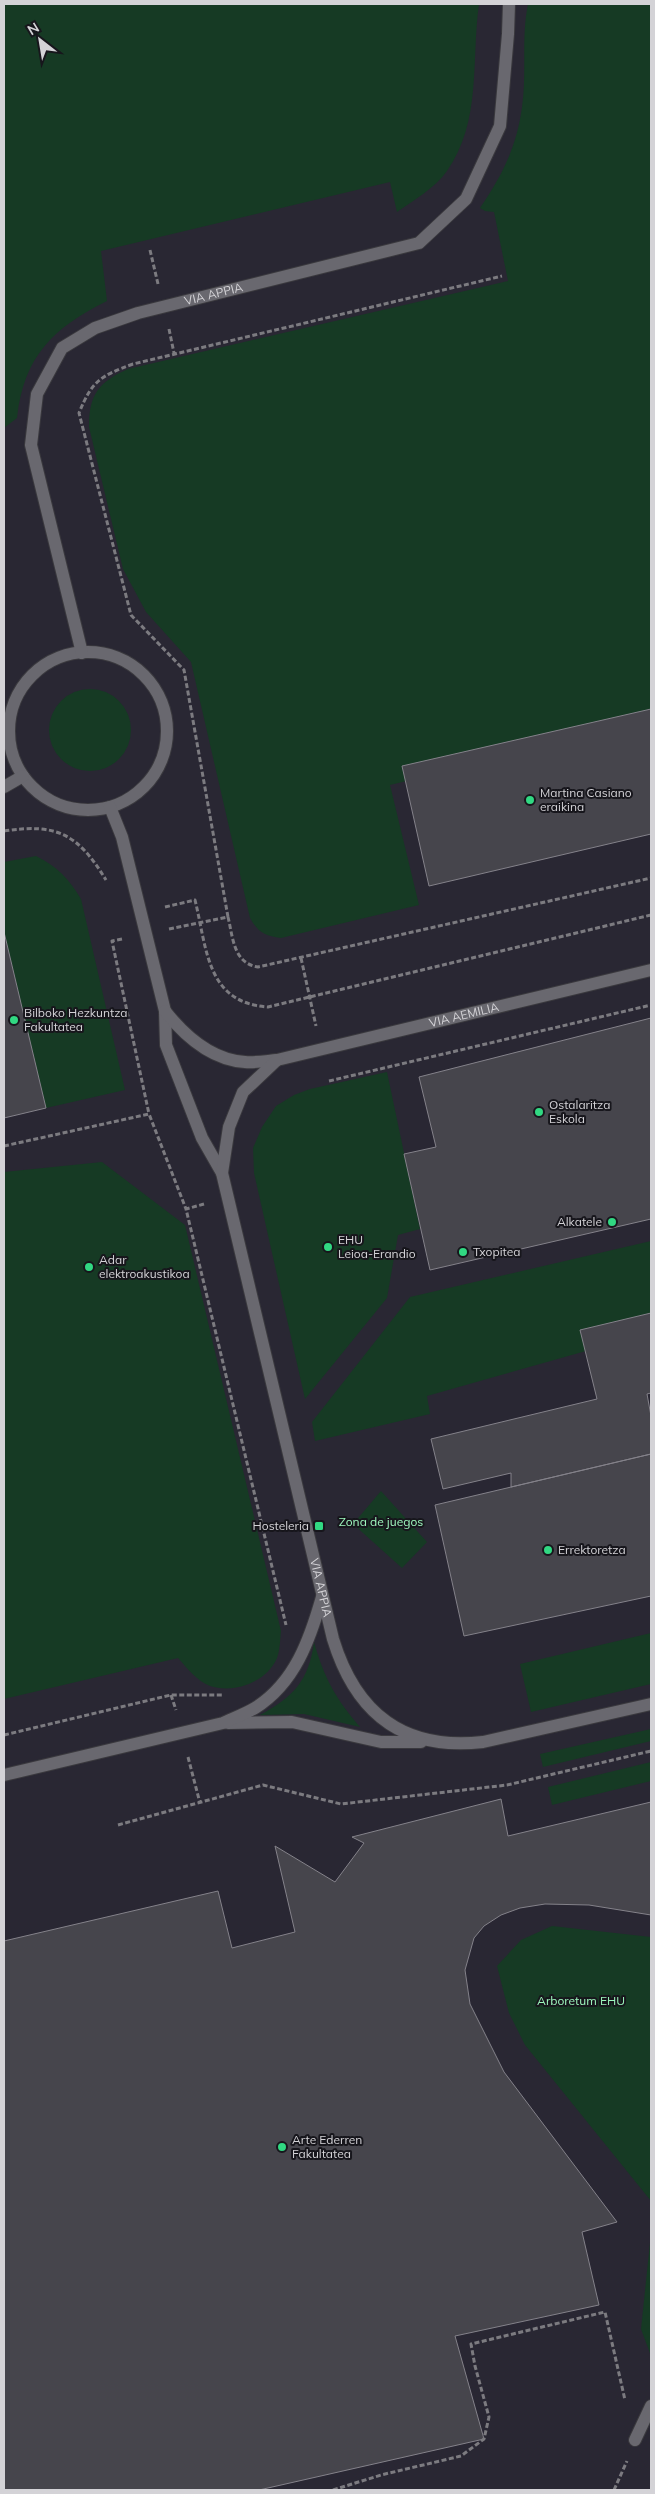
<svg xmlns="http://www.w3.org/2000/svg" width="655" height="2494" font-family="Mulish,sans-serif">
	<rect width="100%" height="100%" fill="#201f25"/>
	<!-- built -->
	<path fill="#292733" d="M4 4H651V2490H4Z"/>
	<!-- green -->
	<path fill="#163a24" d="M4 4H479C471 60 482 121 447 171 435 188 414 200 397 212L390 182 101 251 107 301C53 328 24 356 17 418L4 428Z
		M528 4H651V722L390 785 419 905 281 938C264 936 258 932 250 918L191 662 146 612 123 569 89 427C89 394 99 382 128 369L508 281 494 212 485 211 480 208C502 176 517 146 522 107 527 73 521 38 528 4Z
		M49 730a41 41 0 1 1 82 0a41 41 0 1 1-82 0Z
		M36 856C57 866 69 879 81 899L125 1090 46 1108 4 932V862Z
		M387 1072 420 1229 398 1235 387 1298 305 1399 254 1173 253 1148 262 1127 276 1106 294 1095 310 1089Z
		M102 1162 185 1225 281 1631C280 1640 280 1650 277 1658 267 1682 234 1694 210 1686 197 1681 187 1668 178 1658L4 1699V1172Z
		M651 1241V1313L581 1330 586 1351 427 1396 430 1414 315 1441 312 1422 410 1297Z
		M381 1491 427 1542 402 1568 353 1524Z
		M651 1633V1684L531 1712 520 1664Z
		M314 1642C324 1678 336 1699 360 1727L304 1714 260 1715C293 1697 309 1681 314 1642Z
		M651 1729V1741L543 1767 540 1754Z
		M651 1762V1781L552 1805 548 1787Z
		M552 1926 651 1937V2201L525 2045 509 2013 497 1966 521 1940Z
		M651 2233V2356L641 2329Z"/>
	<!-- building -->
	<path fill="#46454c" stroke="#84828a" d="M651 709V834L429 886 402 766Z
		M4 932 46 1108 4 1118Z
		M651 1018V1219L430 1270 404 1154 436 1147 419 1077Z
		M651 1313V1393L647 1394 651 1416V1454L511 1487V1473L443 1489 431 1439 597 1399 580 1330Z
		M651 1454V1596L464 1636 435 1505Z
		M501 1799 508 1836 651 1802V1915L589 1905 545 1904 520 1908 501 1915 484 1926 474 1938 465 1970 470 2004 504 2072 617 2222 582 2232 599 2305 455 2336 484 2439 259 2490H4V1941L218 1891 232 1948 295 1932 275 1846 335 1882 364 1843 352 1837Z"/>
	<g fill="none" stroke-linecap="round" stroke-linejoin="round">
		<!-- pedestrian casing -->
		<g stroke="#3a393e" stroke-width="14">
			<path id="pedestrian" d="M635 2440 651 2406"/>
		</g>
		<!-- minor casing -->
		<g stroke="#3a393e" stroke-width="14">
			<g id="minor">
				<circle cx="88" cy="731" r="79"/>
				<path id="s1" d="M82 653 31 445 37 394 62 348 95 328 138 313 419 243 466 199 500 126 508 34 509 4"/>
				<path d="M4 787 23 776"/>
				<path id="s2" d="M110 807 122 837 165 1011 166 1045 202 1138 222 1173 333 1639C356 1714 404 1751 483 1742L651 1704"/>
				<path id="s3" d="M165 1011C184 1035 212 1060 245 1062 255 1063 266 1061 277 1060L651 970"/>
				<path d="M222 1173 229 1127 243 1092 277 1060"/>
				<path d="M228 1723 292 1722 381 1742H421"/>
				<path d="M4 1775 223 1723C234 1718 245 1714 255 1708 295 1683 310 1639 322 1597"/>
			</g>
		</g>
		<!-- path -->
		<path stroke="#7c7b80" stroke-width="3" stroke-dasharray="5 2.5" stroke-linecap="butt" d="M150 250 158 284
			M169 329 174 353
			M4 831C57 823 78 834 106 880
			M165 907 195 900C207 948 206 1003 268 1007L651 915
			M228 917 184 670 131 615 79 413C92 381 100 376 133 364L502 276
			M169 929 228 917C233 937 233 963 258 967L651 878
			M122 939 112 941 149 1114
			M301 958 316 1026
			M329 1081 651 1005
			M4 1146 149 1114 186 1209
			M204 1204 186 1209 286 1625
			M171 1695 176 1710
			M4 1735 171 1695H223
			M188 1757 200 1803
			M118 1825 263 1785 341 1804 507 1785 651 1751
			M333 2490 381 2475 461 2456 484 2439 489 2417 475 2366 471 2344 605 2312 625 2400
			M614 2490 627 2461"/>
		<!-- pedestrian -->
		<use href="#pedestrian" stroke="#69686f" stroke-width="12"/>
		<!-- minor -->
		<use href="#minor" stroke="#69686f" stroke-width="12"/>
	</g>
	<!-- markers -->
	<g fill="#31d882" stroke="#17161c" stroke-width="2">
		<circle cx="530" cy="800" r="5"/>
		<circle cx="14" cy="1020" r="5"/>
		<circle cx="539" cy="1112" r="5"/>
		<circle cx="612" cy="1222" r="5"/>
		<circle cx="328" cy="1247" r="5"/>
		<circle cx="463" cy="1252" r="5"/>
		<circle cx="89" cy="1267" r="5"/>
		<rect x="314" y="1521" width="10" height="10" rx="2.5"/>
		<circle cx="548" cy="1550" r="5"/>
		<circle cx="282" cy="2147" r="5"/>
	</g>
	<g text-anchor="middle" stroke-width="4" stroke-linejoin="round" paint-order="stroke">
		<!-- street labels -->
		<g font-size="12" fill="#d4d3d7" stroke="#17161c">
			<text dy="4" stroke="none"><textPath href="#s1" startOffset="480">VIA APPIA</textPath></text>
			<text dy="4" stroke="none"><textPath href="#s3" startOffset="322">VIA AEMILIA</textPath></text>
			<text dy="4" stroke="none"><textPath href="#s2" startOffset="812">VIA APPIA</textPath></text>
		</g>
		<!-- poi labels -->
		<g font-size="12" fill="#d4d3d7" stroke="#17161c" text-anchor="start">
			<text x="540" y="797">Martina Casiano<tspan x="540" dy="14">eraikina</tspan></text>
			<text x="24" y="1017">Bilboko Hezkuntza<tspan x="24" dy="14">Fakultatea</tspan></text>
			<text x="549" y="1109">Ostalaritza<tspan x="549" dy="14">Eskola</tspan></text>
			<text x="602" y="1226" text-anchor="end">Alkatele</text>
			<text x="338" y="1244">EHU<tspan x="338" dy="14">Leioa-Erandio</tspan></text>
			<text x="473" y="1256">Txopitea</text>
			<text x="99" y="1264">Adar<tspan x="99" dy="14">elektroakustikoa</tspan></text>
			<text x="309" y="1530" text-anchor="end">Hosteleria</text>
			<text x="558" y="1554">Errektoretza</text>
			<text x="292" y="2144">Arte Ederren<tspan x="292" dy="14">Fakultatea</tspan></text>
		</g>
		<!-- park labels -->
		<g font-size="12" fill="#9ef8be" stroke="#17161c">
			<text x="381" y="1526">Zona de juegos</text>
			<text x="581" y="2005">Arboretum EHU</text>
		</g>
	</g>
	<!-- border -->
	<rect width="655" height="2494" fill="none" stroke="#d4d3d7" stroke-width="10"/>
	<!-- north arrow -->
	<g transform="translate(40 40) rotate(329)" stroke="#17161c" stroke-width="4" paint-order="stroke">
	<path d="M0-4L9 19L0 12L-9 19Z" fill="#d4d3d7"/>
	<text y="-8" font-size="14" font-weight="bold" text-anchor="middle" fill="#d4d3d7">N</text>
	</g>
</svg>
